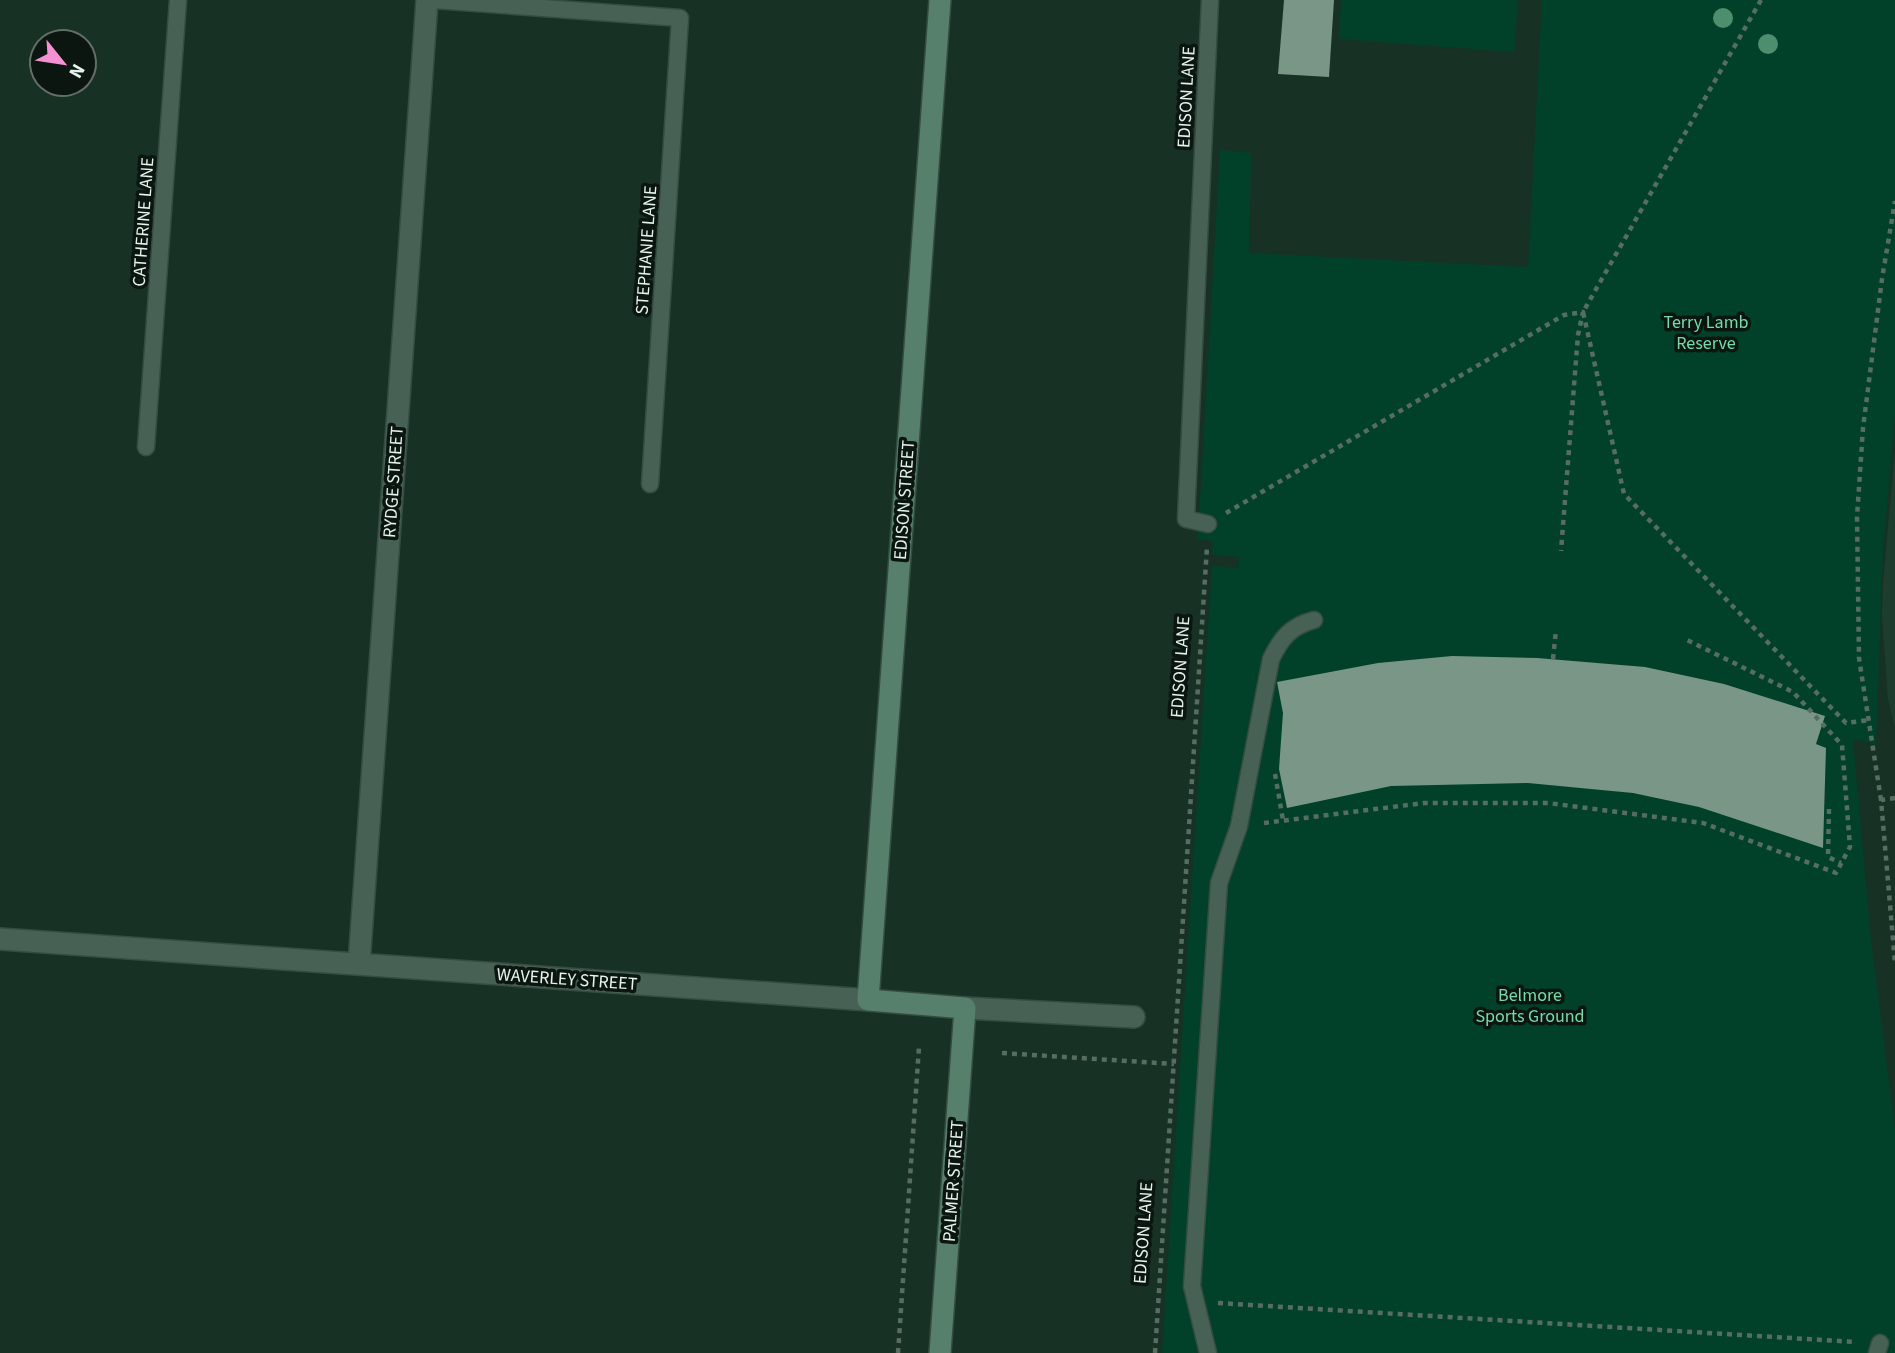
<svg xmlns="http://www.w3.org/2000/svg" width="1895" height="1353" font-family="'Source Sans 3',sans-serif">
	<rect width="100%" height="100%" fill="#183125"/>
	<!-- built -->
	<path fill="#1d3e2f" d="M1895 449V728L1888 699 1882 616 1883 583Z"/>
	<!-- green -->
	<path fill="#01412a" d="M1341 0H1518L1514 52 1339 39Z
		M1542 0H1895V416L1883 550 1876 745 1853 739 1871 941 1895 1129V1353H1162L1212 566 1238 568 1239 557 1212 554 1213 541 1198 539 1220 150 1251 153 1249 253 1528 267Z"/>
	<!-- building -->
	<path fill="#7a9687" d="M1284 0H1334L1329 77 1278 74Z
		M1452 656 1537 658 1645 667 1724 684 1825 716 1816 744 1826 748 1823 848 1699 807 1633 793 1528 783 1391 786 1287 808 1279 769 1283 713 1277 682 1378 663Z"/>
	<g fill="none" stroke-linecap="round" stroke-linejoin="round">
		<!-- lane casing -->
		<g stroke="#354c41" stroke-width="19">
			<path id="lane" d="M434 0 680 18 650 484
				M146 447 178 0
				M1208 524 1186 519 1210 0
				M1208 1353 1192 1286 1219 883 1239 826 1271 659C1281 638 1291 626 1314 620
				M1877 1353 1880 1343"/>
		</g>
		<!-- street casing -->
		<g stroke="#354c41" stroke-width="24">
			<path id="street" d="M0 939 868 1000
				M359 964 427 0
				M965 1008 1134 1017"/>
		</g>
		<!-- secondary casing -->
		<g stroke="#354c41" stroke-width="24">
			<path id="secondary" d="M940 0 868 1000 965 1008 940 1353"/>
		</g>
		<!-- path -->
		<path stroke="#576d62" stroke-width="4.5" stroke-dasharray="5 5" stroke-linecap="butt" d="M1761 0 1583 312 1624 494 1846 723 1870 720
			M1226 513 1564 315 1583 312 1578 335 1561 551
			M1553 659 1556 630
			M1275 774 1283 820
			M1895 798 1881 800 1895 963
			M1881 800 1859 658 1857 517 1863 428 1882 279 1895 201
			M1829 809 1828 857 1841 863
			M1264 823 1424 803H1548L1703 823 1836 873 1850 847 1842 745 1793 692 1687 640
			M1002 1053 1174 1064
			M1218 1303 1856 1342
			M898 1353 919 1047
			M1155 1353 1207 547"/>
		<!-- lane -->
		<use href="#lane" stroke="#476254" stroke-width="16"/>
		<!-- street -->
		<use href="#street" stroke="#476254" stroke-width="21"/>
		<!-- secondary -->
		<use href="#secondary" stroke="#56806b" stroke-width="21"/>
	</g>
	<!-- trees -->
	<g fill="#4d8e6f">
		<circle cx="1723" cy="18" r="10"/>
		<circle cx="1768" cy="44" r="10"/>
	</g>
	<g text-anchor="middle" stroke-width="7" stroke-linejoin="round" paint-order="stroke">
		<!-- street labels -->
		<g font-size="18" fill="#e4f3eb" stroke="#0b1611">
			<text transform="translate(1186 97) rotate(-87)" y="6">EDISON LANE</text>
			<text transform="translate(143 222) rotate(-86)" y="6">CATHERINE LANE</text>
			<text transform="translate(646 250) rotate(-86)" y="6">STEPHANIE LANE</text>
			<text transform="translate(393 482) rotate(-86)" y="6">RYDGE STREET</text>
			<text transform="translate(904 500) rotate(-86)" y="6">EDISON STREET</text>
			<text transform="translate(1180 667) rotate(-86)" y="6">EDISON LANE</text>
			<text transform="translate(567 979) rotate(4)" y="6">WAVERLEY STREET</text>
			<text transform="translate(953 1181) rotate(-86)" y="6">PALMER STREET</text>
			<text transform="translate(1143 1233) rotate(-86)" y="6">EDISON LANE</text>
		</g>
		<!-- park labels -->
		<g font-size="18" fill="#78daab" stroke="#0b1611">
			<text x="1706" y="328">Terry Lamb<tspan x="1706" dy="21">Reserve</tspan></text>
			<text x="1530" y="1001">Belmore<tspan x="1530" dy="21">Sports Ground</tspan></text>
		</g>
	</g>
	<!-- north arrow -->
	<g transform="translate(63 63) rotate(120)"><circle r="33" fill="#0b1611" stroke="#626e68" stroke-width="2"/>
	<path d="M0-5L12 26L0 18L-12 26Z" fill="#f591d2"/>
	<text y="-10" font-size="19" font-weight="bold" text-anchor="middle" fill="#e4f3eb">N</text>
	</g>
</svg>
